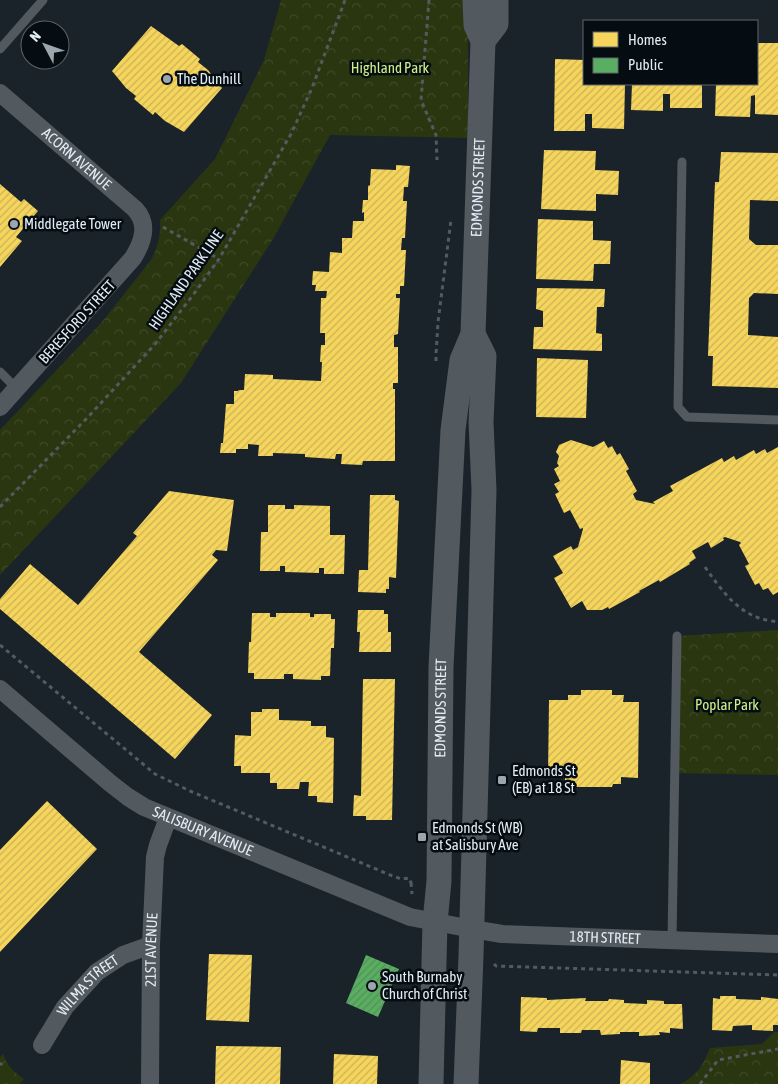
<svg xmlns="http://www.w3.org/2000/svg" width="778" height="1084" font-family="'Asap Condensed',sans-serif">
	<defs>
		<pattern id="park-crowns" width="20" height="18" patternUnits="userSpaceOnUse" patternTransform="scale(1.25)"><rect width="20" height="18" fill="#2a3610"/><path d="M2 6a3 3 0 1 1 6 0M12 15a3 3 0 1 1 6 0" fill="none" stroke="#3e4a28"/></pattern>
		<pattern id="homes-hatch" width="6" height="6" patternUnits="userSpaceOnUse" patternTransform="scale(1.25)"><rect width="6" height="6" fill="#f6d55c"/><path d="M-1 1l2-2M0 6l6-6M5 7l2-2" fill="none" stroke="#cab258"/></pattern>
		<pattern id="public-hatch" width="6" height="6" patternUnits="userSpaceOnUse" patternTransform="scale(1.25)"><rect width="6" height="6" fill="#5aae61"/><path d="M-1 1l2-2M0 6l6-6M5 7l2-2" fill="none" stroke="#538f5a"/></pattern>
	</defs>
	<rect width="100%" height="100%" fill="#1a232a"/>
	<!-- park -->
	<path fill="url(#park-crowns)" d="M281 0H468V138L330 135 273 239 181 383 0 575V430L102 322 151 260C158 247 161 235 160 220L215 159 264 60Z
		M778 630V775L675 773 677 636Z
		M774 1032H778V1084H681C699 1073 702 1067 710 1048L762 1044Z
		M3 1054C7 1066 14 1072 24 1079L19 1084H0V1057Z"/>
	<!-- homes -->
	<path fill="url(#homes-hatch)" d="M151 26 179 46 182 44 200 59 198 62 208 70 222 88 184 132 165 121 155 112 153 115 134 99 136 96 126 88 112 71Z
		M757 43H778V115L755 114V95L751 96 750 117 715 116 716 84H757Z
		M555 59 584 60V84H625L624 129 592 128V114H585V131H554Z
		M632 84H702V108H670V94H663V111L631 110Z
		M544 150 596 151 595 170 619 171 618 195 596 194V211L541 209Z
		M721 152 778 153V201L750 200 749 239 756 245H778V294L754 293 749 298 748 335 778 337V388L712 386 713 356H708L715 182H719Z
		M396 165 410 166 408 187H404L403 201H407L405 238H402L401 250H406L404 286H400V294H396V298H400L398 334 394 335V347H398V383H393V389H395V461H363L362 465 341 464 342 454H336L335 459 305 457V454L273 453V456H258L259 445 248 444V449H236V453H220L221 443H223L226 404H234V391H238L239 390H244L245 374 273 375V379L321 381 322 362H320L321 345H325V333H320L321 298H326L327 291H315L316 285H312L313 271 329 272 330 252 342 253V238H352L353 221H364V212L362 213 363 200H368V186L370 185 371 169 396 170Z
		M0 184 21 202 24 199 38 211 16 237 22 241 0 267Z
		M538 219 593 221V240L611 241 610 264H594L593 281 536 279Z
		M537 288 605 289 604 307H597L596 333 602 334V351L533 349 534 327H543V311L536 309Z
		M537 358 588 360 586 418 536 417Z
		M571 440 593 447 604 441 608 448 612 446 617 455 620 453 629 469 626 471 637 491 633 494 636 500 655 504 653 502 673 491 670 486 722 458 724 462 734 456 736 460 754 450 756 454 765 449 767 453 778 447V592L773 595 768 588 763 590 759 583 755 585 745 566 749 564 739 545 741 543 740 542 725 537 723 538 724 540 711 548 708 542 692 551 696 558 689 563 690 564 660 582 659 580 639 591 640 592 609 609 608 607 602 610H587L582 601 571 608 554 578 563 573 553 556 571 546 573 550 578 547 583 529V528L580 529 570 510 564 513 555 494 559 492 554 484 560 481 554 469 559 466 557 463 559 456 556 452 559 445Z
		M169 491 234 500 227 551 216 550 212 555 218 560 139 652 212 715 175 759 0 609V599L30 564 78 605 137 536 133 533Z
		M370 495H395V500L399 501 396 578 389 577V589H386V593L358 592 359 570H368Z
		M268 505H285V509H294V505L330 506V535H345L344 574H324V568H319V573L285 572V566H280V571H260L261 532H268Z
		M358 610H384V614H388V632H391V652H359L360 632H357Z
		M252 613H270V617H276V613H310V617H314V614H331V619H335L334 648H331L330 676H321V680L293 679V674H284V679H254V673H248L249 642H251Z
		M363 679H395L392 820H366V816H353L354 795 361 796Z
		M581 690H612V695H624L623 702H639L638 778 621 777V784H613L612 787H574L573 783H565V777L548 776 549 700H568V695H581Z
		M262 709H279V720L311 721V726H326V737L334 738 333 803 317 802V796H308L309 782H300L299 789H277V783H270V773H241V766H234L235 735 251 736V712H262Z
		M47 801 97 849 0 952V850Z
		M209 954 252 955 249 1022 206 1020Z
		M720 996H736V999L761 1000V997L778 999V1025H773V1031L752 1030V1025L733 1026 732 1031 712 1030 713 998 720 999Z
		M521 997 547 998V1000L586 998 585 1001H608L609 999 624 1000V1003L647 1004V1000L664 1001V1004H682L683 1029 670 1028V1033L659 1032 660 1035 639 1036V1032H620V1034L601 1035 600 1030H582L581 1033H560V1028H538L537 1032 520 1031Z
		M216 1046 281 1047 280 1084H215Z
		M334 1054 378 1056 377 1084H333Z
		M621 1060 650 1063V1084H620Z"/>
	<!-- public -->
	<path fill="url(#public-hatch)" d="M366 955 399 969 378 1017 346 1003Z"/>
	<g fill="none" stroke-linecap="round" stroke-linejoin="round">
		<!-- path -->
		<path stroke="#535a60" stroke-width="3" stroke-dasharray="4 4" stroke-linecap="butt" d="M429 0 421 100 436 135 437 160
			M163 227 219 259
			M436 361V355L438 322 451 220
			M0 507 89 416 156 343 196 291 219 259 291 134 312 88 345 0
			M705 567C720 588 734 609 759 618 765 620 772 621 778 622
			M0 645 155 774 190 791 395 877 402 879 409 878 411 883 416 884
			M411 883 412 894
			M494 964 496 966 778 975
			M0 1065 2 1063
			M700 1084 718 1060 778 1049"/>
		<!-- lane -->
		<path stroke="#52595f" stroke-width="9" d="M0 49 43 0
			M682 162 678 407 687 417 778 420
			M0 372 17 389
			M672 940 677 636"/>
		<!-- street -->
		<g stroke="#52595f" stroke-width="18">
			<path id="s1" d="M0 93 135 209C149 224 143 242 133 258L0 407"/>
			<path id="s2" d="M0 689 110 783 128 797 144 807 410 917 472 929 502 934 778 944"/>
			<path id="s3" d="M42 1045 65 1007 97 972 123 955 151 945"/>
			<path id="s4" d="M150 1084 151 945 155 857 158 845 168 818"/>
		</g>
		<!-- secondary -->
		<g stroke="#52595f" stroke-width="25">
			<path d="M483 41 496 24V0"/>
			<path id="s5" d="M431 1084 435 922 439 881 441 667 453 430 462 360 473 334 483 41 476 25 475 0"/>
			<path d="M466 1084 471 956 484 490 481 422 484 356 473 334"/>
		</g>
	</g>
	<!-- markers -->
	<g fill="#9ba6ae" stroke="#060d12" stroke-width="2">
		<circle cx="167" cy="79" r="5"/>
		<circle cx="14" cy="224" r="5"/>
		<rect x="497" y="775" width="10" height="10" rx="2.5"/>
		<rect x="417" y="832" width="10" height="10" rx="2.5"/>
		<circle cx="372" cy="986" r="5"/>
	</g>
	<g text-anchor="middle" stroke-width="5" stroke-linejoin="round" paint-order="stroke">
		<!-- park labels -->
		<g font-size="15" fill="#cdf185" stroke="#060d12">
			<text x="390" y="73">Highland Park</text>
			<text x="727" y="710">Poplar Park</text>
		</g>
		<!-- poi labels -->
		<g font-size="15" fill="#e1ecf5" stroke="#060d12" text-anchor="start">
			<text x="177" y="84">The Dunhill</text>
			<text x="24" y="229">Middlegate Tower</text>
			<text x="512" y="776">Edmonds St<tspan x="512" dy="17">(EB) at 18 St</tspan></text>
			<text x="432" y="833">Edmonds St (WB)<tspan x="432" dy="17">at Salisbury Ave</tspan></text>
			<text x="382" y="982">South Burnaby<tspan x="382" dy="17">Church of Christ</tspan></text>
		</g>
		<!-- street labels -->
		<g font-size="15" fill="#e1ecf5" stroke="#060d12">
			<text dy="5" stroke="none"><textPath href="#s1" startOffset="101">ACORN AVENUE</textPath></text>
			<text dy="5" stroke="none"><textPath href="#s5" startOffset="900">EDMONDS STREET</textPath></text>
			<text transform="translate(186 280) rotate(-55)" y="5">HIGHLAND PARK LINE</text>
			<text transform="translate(77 322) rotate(-48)" y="5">BERESFORD STREET</text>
			<text dy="5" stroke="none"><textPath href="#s5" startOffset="376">EDMONDS STREET</textPath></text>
			<text dy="5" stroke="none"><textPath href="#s2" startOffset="250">SALISBURY AVENUE</textPath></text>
			<text dy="5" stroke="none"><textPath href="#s2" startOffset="671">18TH STREET</textPath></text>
			<text dy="5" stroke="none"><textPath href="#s4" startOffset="134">21ST AVENUE</textPath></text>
			<text dy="5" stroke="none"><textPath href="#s3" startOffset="76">WILMA STREET</textPath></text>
		</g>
	</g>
	<!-- legend -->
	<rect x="583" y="20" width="175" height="65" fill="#060d12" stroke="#5e666d"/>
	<rect x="593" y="32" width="25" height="15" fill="#f6d55c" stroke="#5e666d"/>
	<text x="628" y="45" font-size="15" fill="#e1ecf5">Homes</text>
	<rect x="593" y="58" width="25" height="15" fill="#5aae61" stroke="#5e666d"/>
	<text x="628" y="70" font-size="15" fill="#e1ecf5">Public</text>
	<!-- north arrow -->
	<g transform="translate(45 45) rotate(311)"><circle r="24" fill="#060d12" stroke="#5e666d"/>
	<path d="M0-4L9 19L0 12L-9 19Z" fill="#9ba6ae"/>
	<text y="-8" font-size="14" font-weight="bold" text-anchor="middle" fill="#e1ecf5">N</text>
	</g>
</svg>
